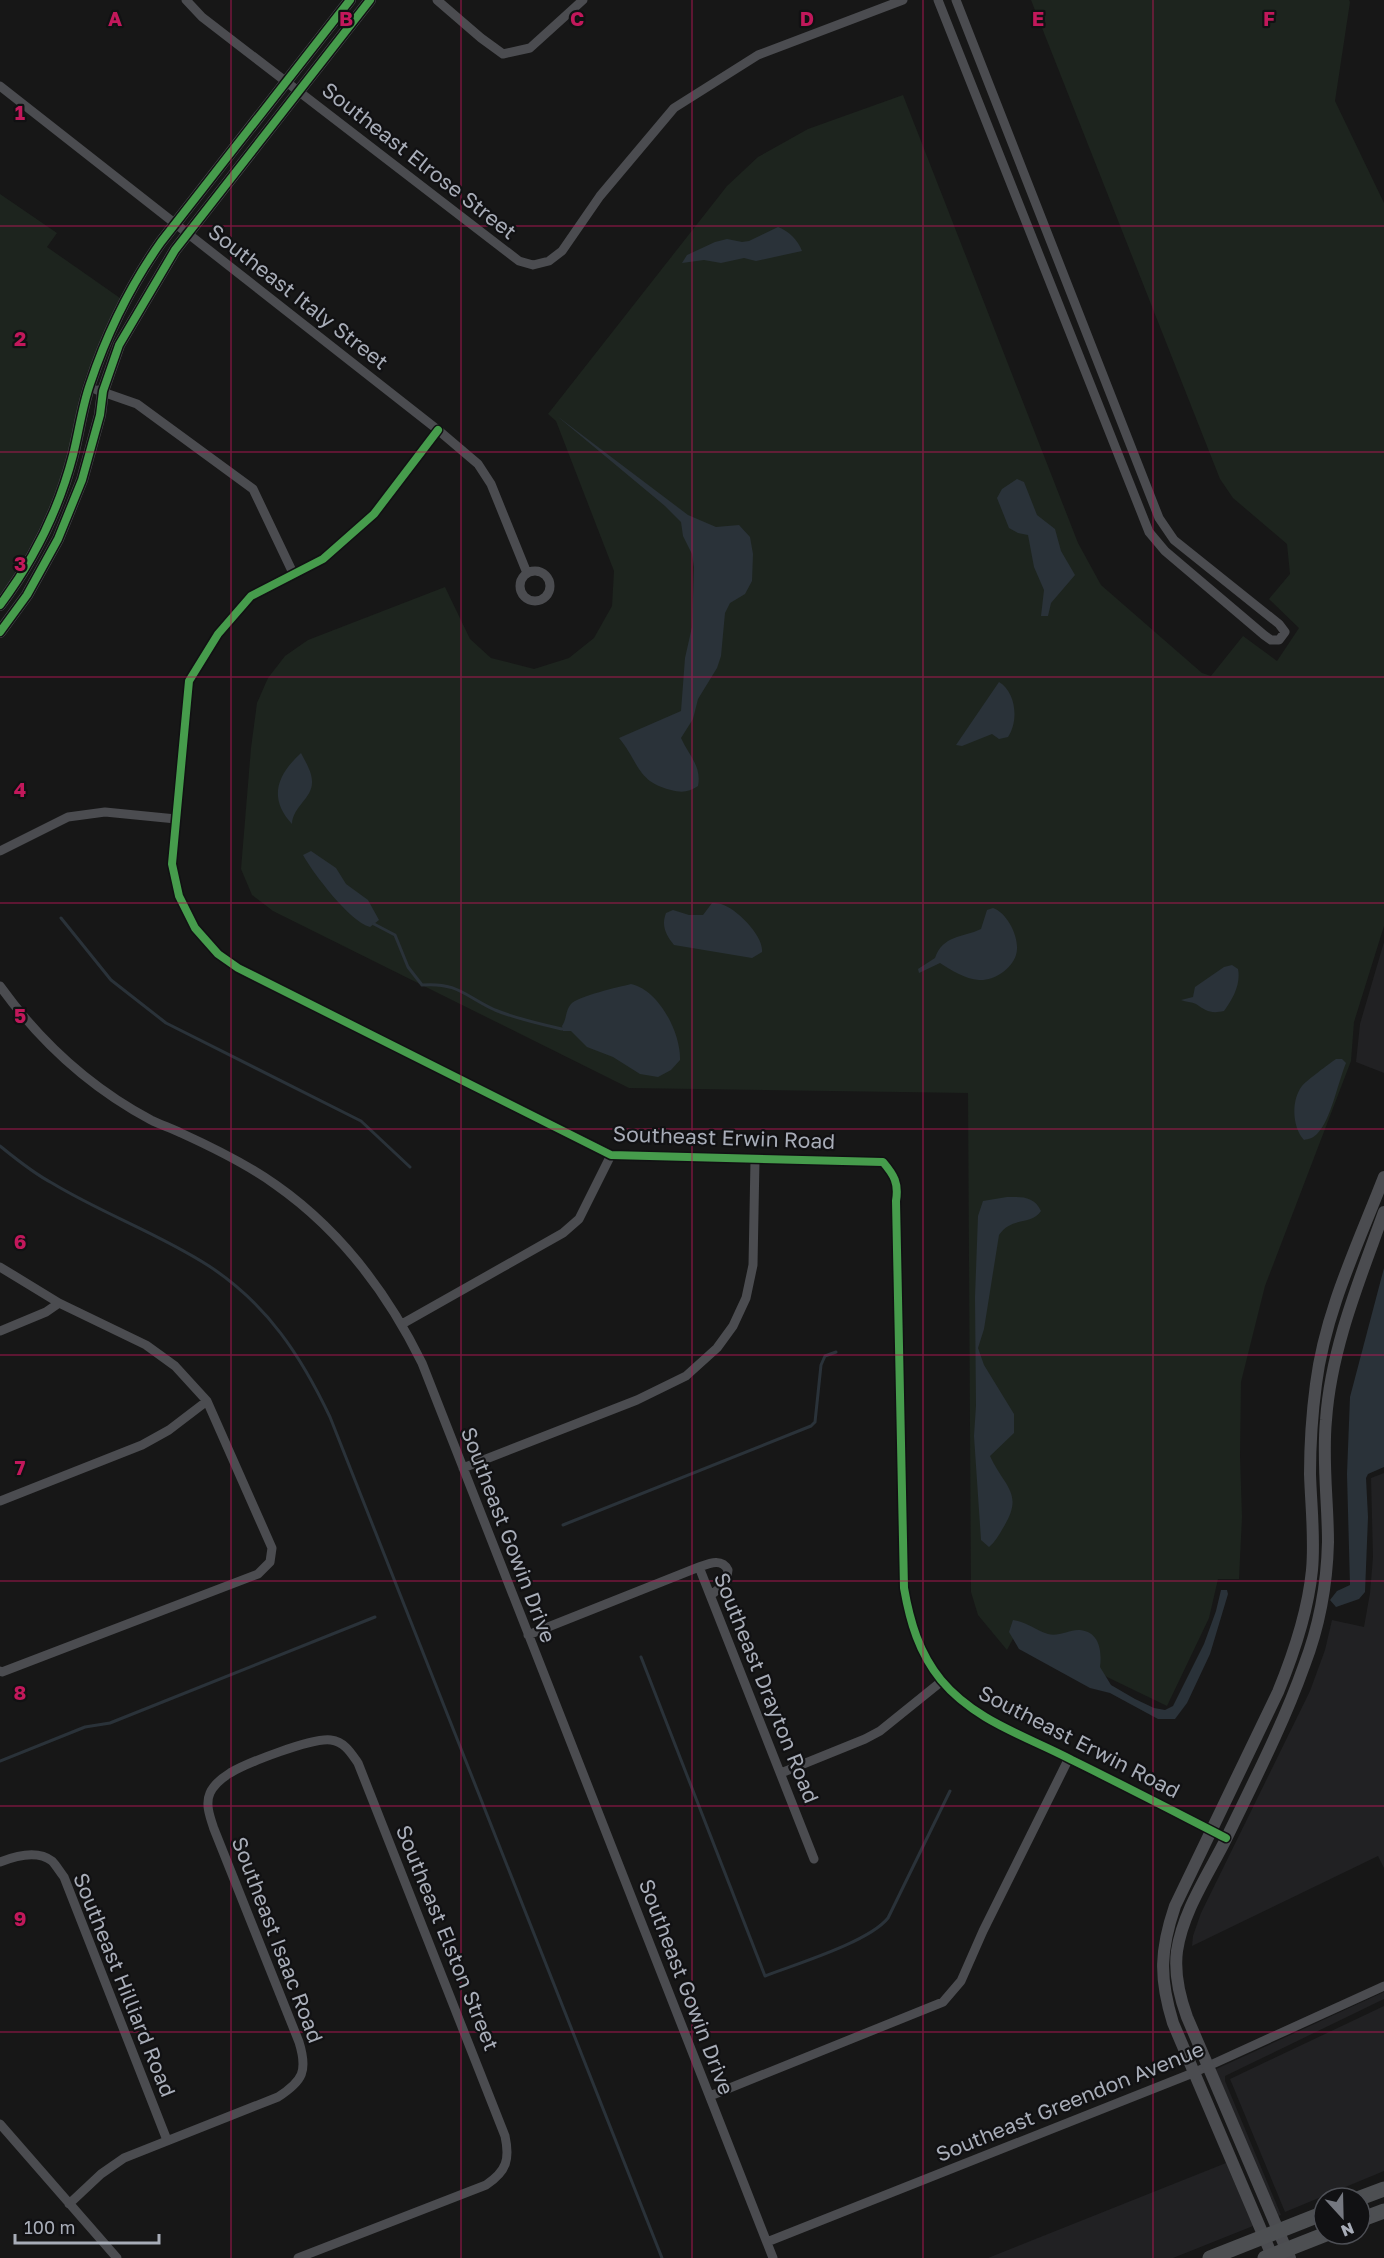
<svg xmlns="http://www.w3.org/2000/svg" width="1384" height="2258" font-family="'Golos Text',sans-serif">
	<rect width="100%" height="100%" fill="#171717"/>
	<!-- built -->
	<path fill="#212123" d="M1384 942V1073L1356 1062 1360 1024Z
		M1384 1473V1868L1378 1856 1192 1946 1193 1936 1201 1913 1310 1691 1325 1650 1332 1620 1364 1627 1370 1593 1373 1557 1371 1478Z
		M1384 1992V1999L1225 2076V2081L1281 2215 1278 2216 1214 2070Z
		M1384 2006V2171L1285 2212 1230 2079Z
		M1226 2163 1253 2226 1173 2258H988Z"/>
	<!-- green -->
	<path fill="#1d241e" d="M1031 0H1349L1350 2 1335 101 1384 203V926L1354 1022 1351 1061 1265 1286 1241 1382 1240 1456 1242 1517 1239 1579H1218L1209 1618 1167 1706 1016 1633 1007 1650 978 1615 971 1592 968 1093 629 1088 273 911 252 895 241 869 251 748 257 703 268 678 285 656 308 640 445 587 470 639 491 658 534 669 569 658 594 638 612 606 614 571 556 421 548 414 727 186 758 157 808 129 903 95 1078 543 1101 585 1202 673 1211 676 1243 636 1277 661 1299 628 1269 599 1290 574 1287 544 1233 498 1220 479Z
		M0 194 57 233 47 247 120 298C106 325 95 354 84 381 76 404 75 430 68 453 54 505 30 552 0 596Z"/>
	<!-- water -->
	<path fill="#2a3239" d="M778 227C789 231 798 240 802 251L756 261 744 258 721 263 704 260 682 263 687 255 715 242 727 239 742 242 749 241Z
		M557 416 688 515 716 527 739 525 750 537 753 554 752 581 745 594 730 603 725 613 721 656 717 668 698 699 693 719 681 738C688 754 702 766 698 786 689 792 682 793 671 790 637 782 639 762 619 738L681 711 685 658 692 627 694 567 692 554 683 536 681 522 665 506Z
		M1017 479 1024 482 1037 515 1055 529 1061 551 1075 575 1051 603 1048 616H1041L1044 590 1034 567 1028 535 1018 533 1009 528 997 498 1002 489Z
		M999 682C1016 692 1019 721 1008 737L999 739 992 734 962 746 956 745Z
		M301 753C305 761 312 772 312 781 313 798 293 806 292 824 268 798 277 775 301 753Z
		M311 851 336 868 346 884 368 900 379 920 370 927C350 922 313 873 303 855Z
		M712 903C715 903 718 903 721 904 736 908 764 936 762 952L752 958 674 945C666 935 661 926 666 913L673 910 689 915H703Z
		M993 908C1008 913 1021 940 1016 955 1011 970 993 981 979 980 965 979 951 970 940 963L919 973 918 969 935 958C943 935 962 938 981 929L987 910Z
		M1232 965 1238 969C1241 984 1233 999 1224 1011 1211 1014 1206 1011 1196 1004 1192 1002 1186 1002 1181 1000L1193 997 1195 987 1224 967Z
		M631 984C659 990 681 1033 680 1060L671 1070 658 1077 640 1074 613 1057 587 1047 571 1031H563L562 1026C567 1019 565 1011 571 1004 578 996 619 987 631 984Z
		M1336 1059H1342L1346 1063C1338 1082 1331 1120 1317 1134 1313 1138 1309 1139 1304 1140 1292 1127 1291 1100 1302 1086 1307 1080 1329 1064 1336 1059Z
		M1007 1197C1022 1197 1034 1196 1041 1211 1031 1226 1012 1216 999 1235L984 1329 978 1348 984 1365 1014 1414V1433L990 1456C1004 1487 1025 1493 1003 1528 999 1535 995 1542 989 1547L981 1540 974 1436 976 1406 975 1297 978 1216 983 1201Z
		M1384 1268V1467L1368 1474 1366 1478 1368 1517 1365 1592 1359 1599 1336 1607 1330 1600 1337 1591 1350 1585 1347 1474 1350 1397Z
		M1221 1590H1227L1228 1594 1210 1654 1187 1703 1175 1719H1158L1110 1693 1090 1688 1019 1649 1009 1632 1013 1620C1027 1622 1035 1630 1048 1634 1059 1637 1070 1629 1080 1630 1100 1632 1102 1652 1100 1667L1111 1685 1135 1699 1154 1708 1165 1710 1173 1706 1204 1644 1216 1611Z"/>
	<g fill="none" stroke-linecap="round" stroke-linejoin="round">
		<!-- stream -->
		<path stroke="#2a3239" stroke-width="3" d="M61 918 111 980 166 1023 361 1121 410 1167
			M374 924 395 935 408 967 422 985C458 982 466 997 495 1010 517 1019 540 1024 562 1029
			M0 1146C16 1159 33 1173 52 1183 103 1214 160 1234 209 1266 267 1304 301 1356 330 1417L662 2258
			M563 1525 811 1426 815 1422 821 1365 825 1356 836 1352
			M641 1657 765 1976C796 1964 869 1942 888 1918L950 1791
			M0 1761 85 1727 110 1723 375 1617"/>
		<!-- minor -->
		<path stroke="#4b4c50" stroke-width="9" d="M186 0 202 17 519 261 533 265 549 261 562 251 600 196 674 108 758 55 903 0
			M437 0 481 38 503 54 530 48 583 0
			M938 0 1149 532 1165 551 1264 635 1271 640H1279L1285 632 1279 624 1174 540 1159 518 956 0
			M0 86 438 430 478 464 491 484 527 573
			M97 390 137 404 253 489 293 573
			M438 430 374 514 323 559 251 596 218 634 189 681 172 864 179 896 195 928 218 954 238 968 611 1155 883 1162C894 1175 899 1183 896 1201L904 1588C910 1622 919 1653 941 1680 975 1721 1026 1736 1072 1760 1123 1785 1175 1812 1226 1838
			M520 586a15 15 0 1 1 30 0a15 15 0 1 1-30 0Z
			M0 851 68 817 105 812 176 819
			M0 986C41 1043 89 1087 151 1120 161 1125 171 1128 181 1133 214 1148 247 1164 276 1185 340 1230 388 1294 422 1363L773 2258
			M0 1267 59 1303 146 1345 175 1366 207 1401 272 1548 270 1562 258 1574 2 1672 0 1671
			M402 1324 563 1233 579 1219 611 1155
			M0 1331 46 1312 59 1303
			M463 1468 637 1400 686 1376 717 1348 733 1326 746 1298 753 1265 755 1160
			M0 1501 142 1445 169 1430 207 1401
			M699 1567C710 1563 722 1558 728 1570L726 1583 711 1595
			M528 1635 699 1567 814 1859
			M781 1773 865 1739 880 1731 942 1681
			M0 1862C15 1856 38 1850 52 1861 56 1865 60 1872 64 1877L167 2140
			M710 2096 943 2002 961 1981 983 1931 1069 1758
			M0 2124 117 2258
			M69 2204 101 2174 124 2158 278 2097C303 2081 308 2071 299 2042L214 1829C210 1817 205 1804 210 1793 214 1784 222 1778 230 1773 247 1763 313 1737 331 1740 345 1742 351 1753 358 1763L505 2136C510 2159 507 2171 486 2185L298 2258
			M767 2242 1193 2073 1384 1986"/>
		<!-- tertiary -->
		<path stroke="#4b4c50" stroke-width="12" d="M0 605C33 561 59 509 73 455 79 431 82 407 90 384 107 333 130 286 161 242L350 0
			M0 632 27 595 58 539 82 480 100 415 103 391 119 345 175 250 370 0
			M1273 2258 1173 2023C1159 1978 1160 1950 1175 1906L1278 1692C1294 1653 1308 1612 1312 1570 1315 1538 1311 1506 1310 1474 1310 1444 1312 1414 1316 1384 1325 1312 1358 1244 1384 1177
			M1290 2258 1187 2017C1179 1995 1174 1974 1177 1951 1183 1911 1208 1875 1226 1839 1253 1783 1283 1725 1304 1666 1319 1627 1327 1584 1328 1542 1328 1502 1322 1461 1326 1420 1331 1348 1360 1279 1384 1212"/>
		<!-- primary -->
		<path stroke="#4d4f52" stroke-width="15" d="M1360 2198 1384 2189
			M1360 2220 1384 2211
			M1210 2258 1324 2213
			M1265 2258 1326 2234"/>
		<!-- cycleway casing -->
		<g stroke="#111113" stroke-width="11">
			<path id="cycleway" d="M438 430 374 514 323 559 251 596 218 634 189 681 172 864 179 896 195 928 218 954 238 968 611 1155 883 1162C894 1175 899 1183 896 1201L904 1588C910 1622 919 1653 941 1680 975 1721 1026 1736 1072 1760 1123 1785 1175 1812 1226 1838
				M0 605C33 561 59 509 73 455 79 431 82 407 90 384 107 333 130 286 161 242L350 0
				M0 632 27 595 58 539 82 480 100 415 103 391 119 345 175 250 370 0"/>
		</g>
		<!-- cycleway -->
		<use href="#cycleway" stroke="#469c4c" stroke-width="8"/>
	</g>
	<!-- grid -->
	<path fill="none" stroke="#c2185b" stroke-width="1.5" stroke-opacity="0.55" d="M231 0V2258M461 0V2258M692 0V2258M923 0V2258M1153 0V2258M0 226H1384M0 452H1384M0 677H1384M0 903H1384M0 1129H1384M0 1355H1384M0 1581H1384M0 1806H1384M0 2032H1384"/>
	<g text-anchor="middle" stroke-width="4.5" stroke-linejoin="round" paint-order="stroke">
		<!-- street labels -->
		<g font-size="21" fill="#a8adb8" stroke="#111113">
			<text transform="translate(419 161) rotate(38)" y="7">Southeast Elrose Street</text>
			<text transform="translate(298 297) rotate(38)" y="7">Southeast Italy Street</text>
			<text transform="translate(724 1138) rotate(2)" y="7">Southeast Erwin Road</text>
			<text transform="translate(508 1535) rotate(69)" y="7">Southeast Gowin Drive</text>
			<text transform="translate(766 1688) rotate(68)" y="7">Southeast Drayton Road</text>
			<text transform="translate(1079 1742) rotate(27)" y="7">Southeast Erwin Road</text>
			<text transform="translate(447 1938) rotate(68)" y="7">Southeast Elston Street</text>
			<text transform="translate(277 1940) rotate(69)" y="7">Southeast Isaac Road</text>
			<text transform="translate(124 1985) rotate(68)" y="7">Southeast Hilliard Road</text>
			<text transform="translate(686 1987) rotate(69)" y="7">Southeast Gowin Drive</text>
			<text transform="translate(1070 2102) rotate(-22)" y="7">Southeast Greendon Avenue</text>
		</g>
	</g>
	<g font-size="20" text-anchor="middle" font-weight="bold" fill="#c2185b" stroke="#111113" stroke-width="4.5" stroke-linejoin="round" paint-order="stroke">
		<text x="115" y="26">A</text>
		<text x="346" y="26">B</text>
		<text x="577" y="26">C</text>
		<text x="807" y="26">D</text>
		<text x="1038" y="26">E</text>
		<text x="1269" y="26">F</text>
		<text x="20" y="120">1</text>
		<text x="20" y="346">2</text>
		<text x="20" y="571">3</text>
		<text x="20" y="797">4</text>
		<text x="20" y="1023">5</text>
		<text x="20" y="1249">6</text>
		<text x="20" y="1475">7</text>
		<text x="20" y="1700">8</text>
		<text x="20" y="1926">9</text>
	</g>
	<!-- north arrow -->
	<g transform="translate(1342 2216) rotate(158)"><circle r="28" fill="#111113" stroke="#4d4f55" stroke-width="1.5"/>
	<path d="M0-4.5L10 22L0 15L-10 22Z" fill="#757880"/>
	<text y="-9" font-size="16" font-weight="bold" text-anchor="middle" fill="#a8adb8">N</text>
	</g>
	<!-- scale -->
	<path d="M15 2234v9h144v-9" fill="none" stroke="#a8adb8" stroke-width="3"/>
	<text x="24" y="2234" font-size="18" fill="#a8adb8" stroke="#111113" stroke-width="4.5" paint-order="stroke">100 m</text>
</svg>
